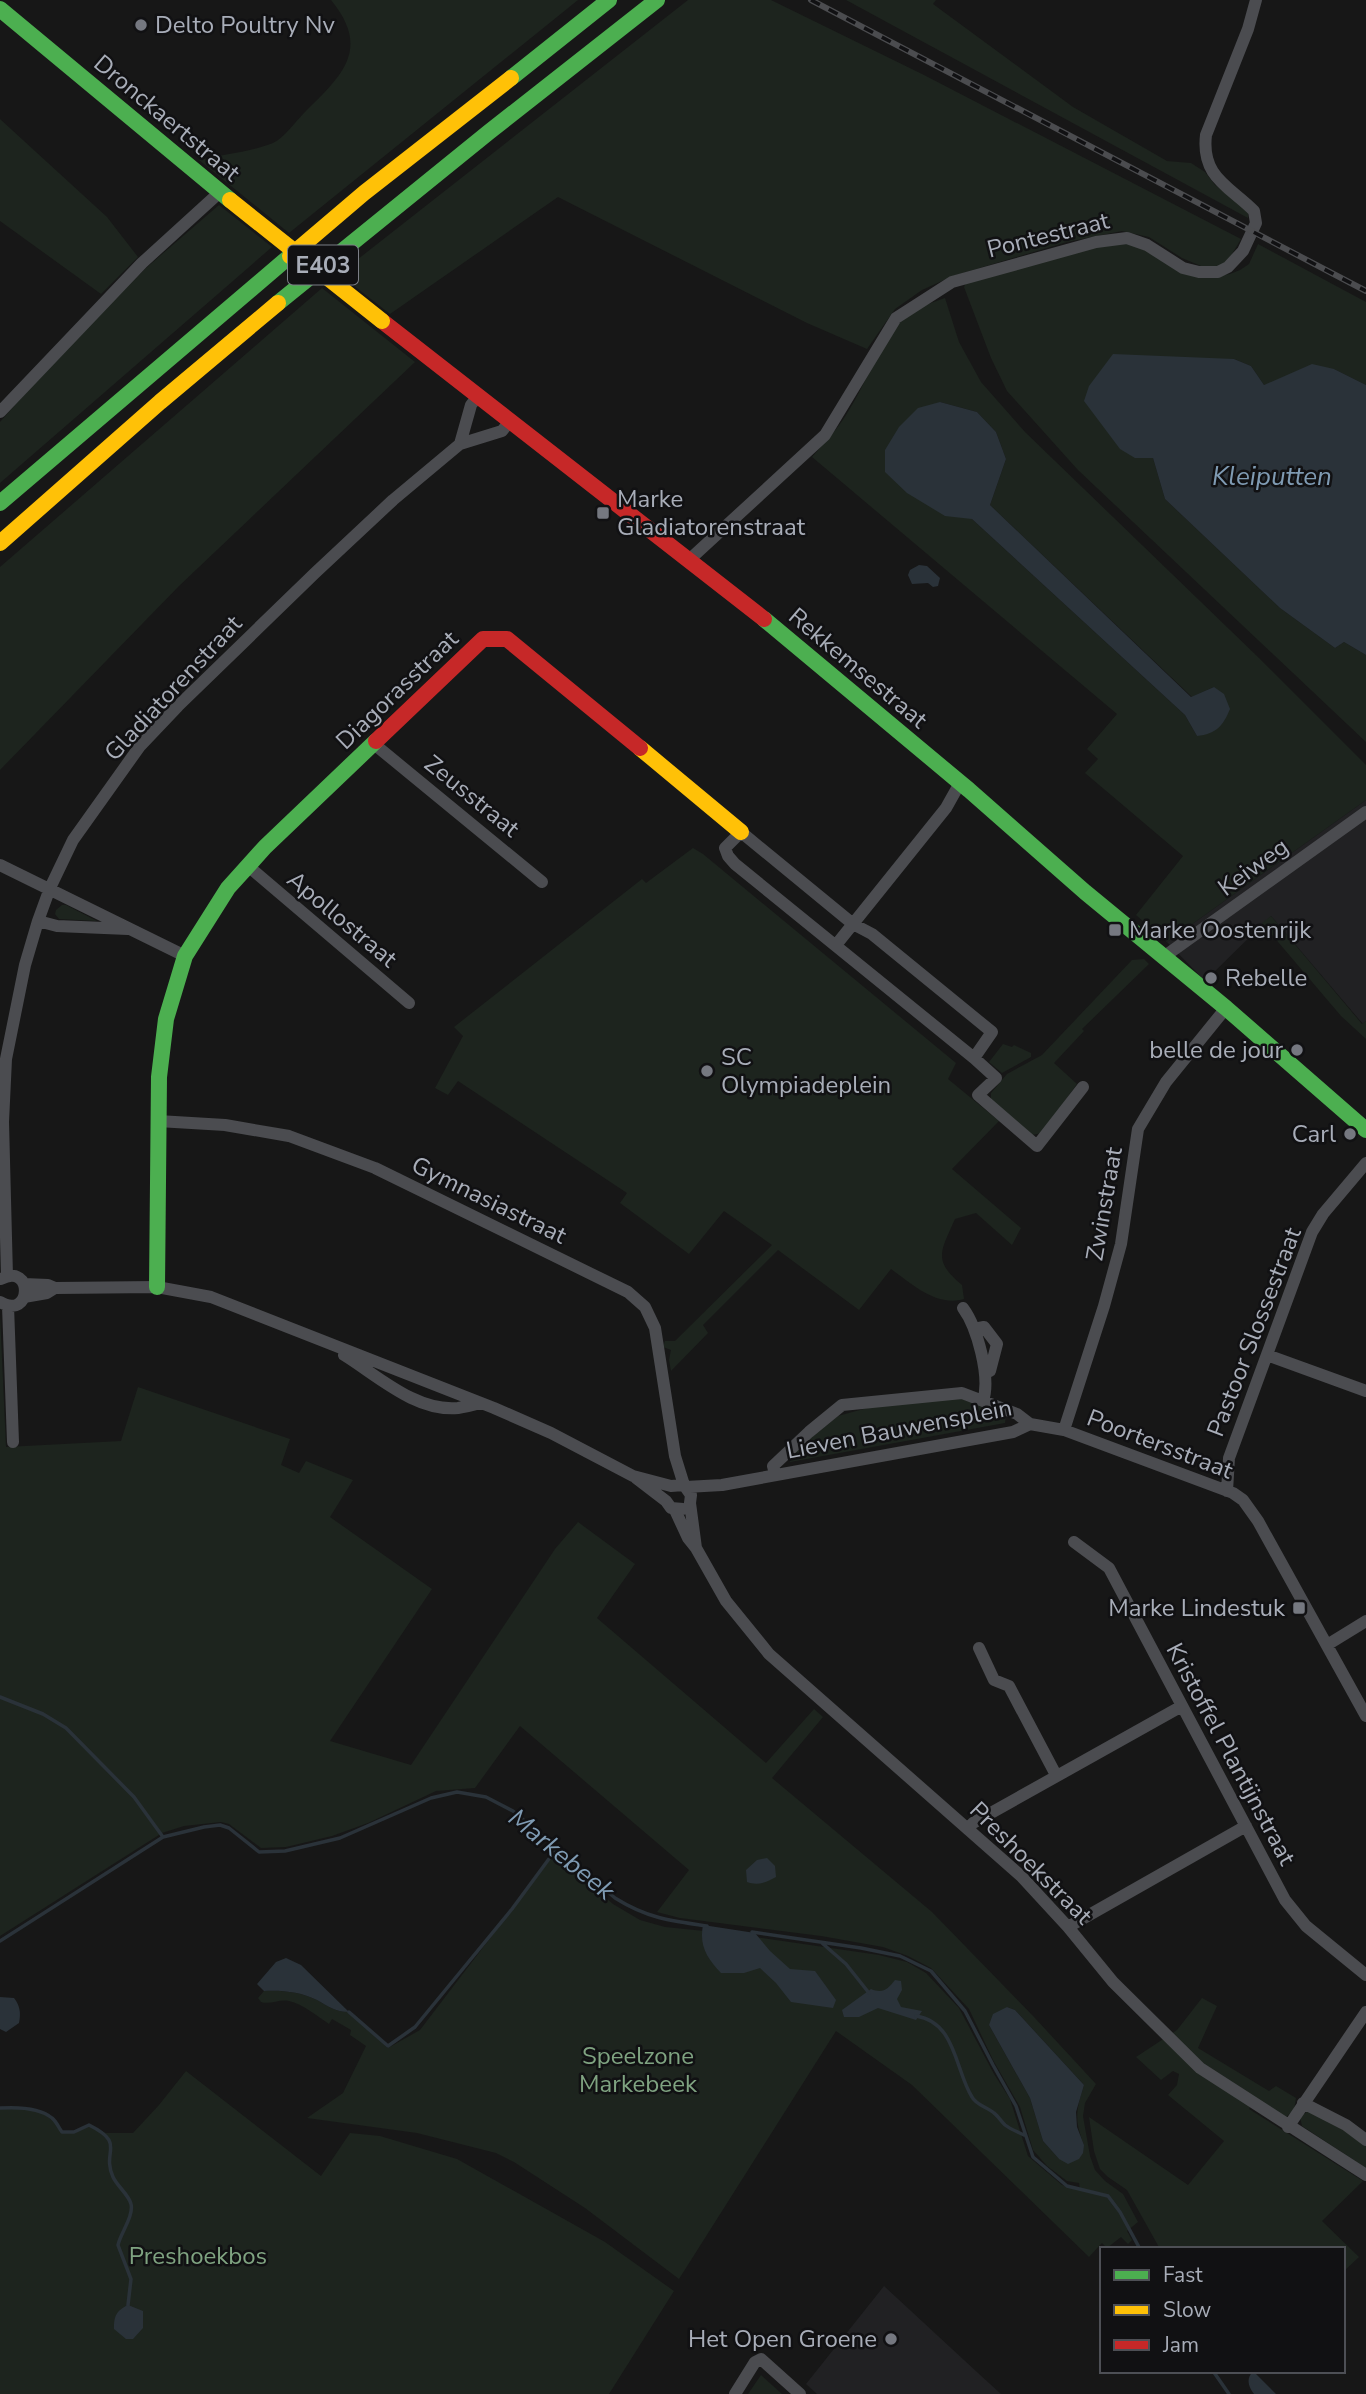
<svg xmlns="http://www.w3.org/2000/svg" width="1366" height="2394" font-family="'Nunito Sans',sans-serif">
	<rect width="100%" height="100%" fill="#171717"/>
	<!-- built -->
	<path fill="#212123" d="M1366 800V1021L1363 1024 1271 916 1205 981 1167 942Z
		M884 2286 978 2373 1001 2394H817L806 2384Z"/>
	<!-- green -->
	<path fill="#1d241e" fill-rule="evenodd" d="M331 0H578L289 233 199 160C224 154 250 152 273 143 284 138 295 122 304 113 341 76 372 50 331 0Z
		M688 0H771L924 75 1241 239 1226 264 1216 267 1201 266 1182 258 1149 237 1122 231 1067 242 953 276 922 290 895 309 867 349 807 323 558 197 390 314 339 274Z
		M846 0H936L933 4 1073 107 1167 161 1191 163 1205 172 1215 185 1248 210V218Z
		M0 119 107 217 138 257 101 294 0 221Z
		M219 205 272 247 0 483V422L49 366 146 268Z
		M1126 242 1209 277 1230 274 1240 270 1249 264 1258 244 1366 302V385L1334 369 1264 385 1251 366 1234 359H1199L1135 458H1153L1165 499 1280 608 1335 648 1344 642 1366 655V742L1078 470 1007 391 991 358 964 287 966 283 1108 244Z
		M322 288 415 362 179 586 0 770V567Z
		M945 298 959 342 981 382 1025 432 1259 658 1366 765V800L1167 942 1136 915 1183 856 1085 773 1098 759 1087 749 1117 714 812 457C825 442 839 428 849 410 866 384 880 341 902 320 914 309 930 303 945 298ZM940 402 977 412 996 432 1006 459 990 505 1192 697 1214 687 1197 736 1185 715 972 519Z
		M693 848 703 854 956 1063 948 1079 999 1121 952 1169 1021 1228 1012 1245 976 1213 955 1219C941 1251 932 1260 962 1285L964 1299C936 1307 912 1284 891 1269L859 1310 778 1250 703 1325 708 1333 671 1371 669 1360 671 1350 663 1347 665 1341H675L772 1245 724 1211 689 1254 620 1203 627 1193 458 1081 448 1095 435 1088 463 1036 454 1027 642 879 646 883Z
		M62 905H66L97 921 59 919 55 914 56 910Z
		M1271 916 1362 1024 1366 1021V1039L1341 1016 1262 923Z
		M1144 959 1149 964 1082 1029 1084 1031 1054 1063 1077 1084 1042 1133 1032 1135 991 1099V1093L1007 1074 1042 1055 1132 960Z
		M1003 1044 1012 1047 1014 1045 1031 1053V1057L1002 1073 989 1062Z
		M0 1314 6 1447 121 1441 138 1387 290 1439 281 1465 299 1473 306 1461 353 1480 330 1517 432 1589 330 1741 411 1765 555 1549 578 1522 635 1564 597 1618 766 1763 814 1709 823 1717 772 1778 932 1912 1034 2017 1096 2084 1085 2103 1083 2116 1090 2156 1095 2170 1105 2181 1123 2194 1138 2222 1127 2231 1132 2240 1128 2244 1121 2237 1107 2248 1102 2243 1089 2257 912 2085 836 2031 679 2279 585 2208 514 2162 496 2153 417 2133 307 2118 343 2093 366 2046 350 2035 351 2030 332 2019 329 2024C317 2016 303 2004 289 2001 279 1999 270 2005 261 2002L258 1998 264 1991C281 1990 301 1992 317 2000 328 2006 335 2012 349 2012L388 2048 420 2030 555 1853 613 1904 640 1920 665 1927 734 1934 879 1955 907 1962 926 1973 959 2008 994 2074 1010 2099 1028 2156 1062 2185 1080 2190 1079 2183 1067 2181 1047 2166 1033 2150 1020 2107 993 2060 969 2009 931 1968 908 1956 883 1947 821 1936 680 1918 657 1912 689 1870 520 1726 475 1788 436 1791 368 1823 332 1836 286 1847 261 1848 229 1824 221 1822 184 1826 162 1833 0 1936ZM1007 2007 1015 2010 1084 2085C1076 2111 1074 2119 1084 2145L1059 2159 1043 2141 1030 2098 989 2025Z
		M960 1397 1006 1416 1005 1423 790 1462 791 1454 838 1416 867 1408Z
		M1202 1998 1217 2006 1198 2048 1269 2091 1276 2086 1296 2098 1294 2110 1285 2118 1255 2100 1249 2109 1363 2181 1322 2221 1359 2257 1343 2272V2249H1160L1127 2190 1108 2177 1100 2169 1094 2151 1089 2117 1188 2185 1224 2141 1168 2095 1177 2085 1179 2074 1173 2071 1161 2080 1136 2057 1177 2030Z
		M186 2071 321 2176 350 2133 380 2136 457 2159 605 2242 674 2291 609 2394H0V2109C29 2107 44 2108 63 2132H74L89 2125 106 2133H133L159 2105Z
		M1308 2111 1366 2137V2168L1302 2126 1300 2117Z
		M761 2375 782 2394H748Z"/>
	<!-- water -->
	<path fill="#2a3239" d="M1113 354 1234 359 1251 366 1264 385 1312 364 1334 369 1366 385V655L1344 642 1335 648 1280 608 1165 499 1153 458H1135L1120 449 1084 401 1089 386Z
		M940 402 977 412 996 432 1006 459 990 505 1191 697 1214 687 1224 694 1230 709C1223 726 1216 734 1197 736L1185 715 972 519 945 516 907 493 885 472V450L899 427 918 408Z
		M919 565 927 566 940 578 938 586 933 587 928 583 912 584 908 575 910 570Z
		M767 1858 775 1866 776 1877C767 1882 758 1886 747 1882L746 1870 757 1860Z
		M703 1925 755 1933 770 1951 790 1969 815 1971 836 2000 833 2008 791 2002 776 1983 760 1968 744 1973H721C707 1958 699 1946 703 1925Z
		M286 1958 301 1965 349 2012C335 2012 328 2006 317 2000 301 1992 282 1990 264 1991L257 1984 276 1962Z
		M895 1980 901 1981 902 1990 897 1999 901 2007 922 2011 916 2020 878 2008 859 2017H844L842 2010 871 1989C883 1994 888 1989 895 1980Z
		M0 1997 14 1998C20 2006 21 2012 19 2023L6 2032 0 2029Z
		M1007 2007 1015 2010 1084 2085 1076 2112 1077 2127 1084 2145 1083 2153 1079 2159 1068 2164 1059 2159 1043 2141 1030 2098 989 2025 993 2014Z
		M128 2305 143 2311V2328L133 2339H126L114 2329C114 2316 116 2311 128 2305Z
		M1253 2371 1276 2394H1254C1248 2386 1246 2379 1253 2371Z"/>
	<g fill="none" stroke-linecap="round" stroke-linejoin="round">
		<!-- stream -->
		<path stroke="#2a3239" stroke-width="3.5" d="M0 1697 43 1714 66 1728 134 1797 163 1837
			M752 1932 861 1948 900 1956 931 1971 965 2011 993 2065 1016 2106 1033 2157 1067 2186 1108 2196 1120 2212 1140 2249
			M0 1941 163 1837 204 1827 220 1825 229 1828 259 1852 285 1851 340 1838 431 1798 457 1792 486 1797 513 1811 615 1898C647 1918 670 1921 707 1926
			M822 1943 846 1964 869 1993
			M349 2012 388 2046 415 2027 512 1909 557 1848
			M916 2016C956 2022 955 2070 972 2097 976 2105 987 2107 994 2113 998 2116 1001 2121 1005 2125 1010 2129 1018 2132 1024 2135
			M0 2108C16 2107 39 2107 52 2118 56 2121 59 2128 62 2132H74L89 2125C127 2144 101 2150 113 2177 117 2186 129 2195 131 2204 134 2216 120 2234 118 2245L131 2279 128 2305
			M1213 2371 1229 2394"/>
		<!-- street -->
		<path stroke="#4b4c50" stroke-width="12" d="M0 412 142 263 220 192
			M460 444 471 405 477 397
			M689 560 825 435 896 318 952 282 1096 242 1127 238 1147 245 1183 268 1199 272H1218L1228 267 1243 251 1256 223 1254 211C1229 186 1201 177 1206 135L1248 29 1256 0
			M374 744 542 882
			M0 865 185 956
			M248 866 409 1003
			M38 921 57 926 128 929
			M836 945 946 808 960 783
			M1165 956 1366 812
			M974 1058 992 1032 872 934 853 924 741 832 725 848 728 856 735 864 974 1058 996 1078 978 1095 1037 1146 1083 1087
			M158 1121 225 1125 289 1136 375 1168 628 1292 645 1307 655 1328 675 1456 684 1485
			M7 1276 3 1122 6 1059 25 965 38 921 50 888 73 840 140 746 178 706 315 573 393 500 460 444 502 431 510 421
			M24 1284 48 1285 55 1288 157 1287 211 1297 494 1408 551 1433 633 1476 671 1486 684 1485 691 1495 690 1503 696 1548
			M24 1297 47 1293 55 1288
			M0 1302C32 1321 34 1262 1 1279
			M8 1306 13 1442
			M963 1308C977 1327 991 1377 983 1401
			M974 1329 984 1327 997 1344 990 1371 985 1373
			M344 1355C378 1376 416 1412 458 1408 465 1407 473 1405 480 1403
			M1267 1355 1366 1391
			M1064 1430 1104 1306 1121 1244 1138 1129 1166 1082 1226 1008
			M775 1474 773 1466 809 1432 842 1405 962 1393 1017 1414 1030 1424 1064 1430 1233 1493 1243 1500 1258 1521 1366 1716
			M636 1478 666 1501 671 1508 683 1509
			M686 1487 722 1485 1013 1432 1030 1424
			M1227 1491 1229 1458 1312 1232 1323 1214 1366 1163
			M675 1510 688 1538 696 1548 726 1601 769 1654 1021 1876 1068 1927 1113 1982 1200 2068 1366 2175
			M1074 1542 1109 1568 1285 1900 1306 1926 1366 1975
			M1327 1645 1366 1621
			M979 1648 994 1680 1009 1686 1056 1775
			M969 1828 973 1823 1182 1706
			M1068 1927 1246 1826
			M1303 2103 1346 2125 1366 2140
			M1288 2127 1366 2012
			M735 2394 755 2362 761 2359 800 2394"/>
		<!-- fast -->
		<path stroke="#4caf50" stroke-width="16" d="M0 9 230 200
			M511 78 609 0
			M278 303 489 132 657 0
			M0 503 290 256
			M764 619 969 790 1085 892 1226 1008 1366 1130
			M157 1287 159 1077 166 1019 185 956 228 888 265 847 376 741"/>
		<!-- slow -->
		<path stroke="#ffc107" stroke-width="16" d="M290 256 364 193 511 78
			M0 543 160 402 278 303
			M640 748 741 832"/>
		<!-- jam -->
		<path stroke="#c62828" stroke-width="16" d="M382 321 764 619
			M376 741 483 639H507L640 748"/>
		<!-- rail casing -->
		<g stroke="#4b4c4f" stroke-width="6">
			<path id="rail" d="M811 0 1366 291"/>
		</g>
		<!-- rail -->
		<use href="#rail" stroke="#111113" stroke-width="3.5" stroke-dasharray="10" stroke-linecap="butt"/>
		<!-- slow-bridge -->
		<path stroke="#ffc107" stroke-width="16" d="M230 200 382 321"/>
	</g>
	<!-- markers -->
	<g fill="#757880" stroke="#111113" stroke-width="2.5">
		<circle cx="141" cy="25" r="7"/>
		<rect x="596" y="506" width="14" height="14" rx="3.5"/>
		<rect x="1108" y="923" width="14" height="14" rx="3.5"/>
		<circle cx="1211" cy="978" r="7"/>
		<circle cx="1297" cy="1050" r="7"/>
		<circle cx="707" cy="1071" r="7"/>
		<circle cx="1350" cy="1134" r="7"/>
		<rect x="1292" y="1601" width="14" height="14" rx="3.5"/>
		<circle cx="891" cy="2339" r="7"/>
	</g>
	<g text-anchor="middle" stroke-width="5" stroke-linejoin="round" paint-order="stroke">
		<!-- shield labels -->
		<rect fill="#111113" stroke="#7b7e86" stroke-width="2" x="288" y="245.5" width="70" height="39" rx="5"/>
		<g font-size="23" font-weight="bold" fill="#a8adb8">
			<text x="323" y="273">E403</text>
		</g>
		<!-- poi labels -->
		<g font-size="24" fill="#a8adb8" stroke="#111113" text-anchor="start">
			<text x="155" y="33">Delto Poultry Nv</text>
			<text x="617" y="507">Marke<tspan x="617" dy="28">Gladiatorenstraat</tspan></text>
			<text x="1129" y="938">Marke Oostenrijk</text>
			<text x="1225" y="986">Rebelle</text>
			<text x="1283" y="1058" text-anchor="end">belle de jour</text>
			<text x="721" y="1065">SC<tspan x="721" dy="28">Olympiadeplein</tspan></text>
			<text x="1336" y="1142" text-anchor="end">Carl</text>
			<text x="1285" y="1616" text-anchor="end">Marke Lindestuk</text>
			<text x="877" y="2347" text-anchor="end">Het Open Groene</text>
		</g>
		<!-- street labels -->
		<g font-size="24" fill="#a8adb8" stroke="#111113">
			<text transform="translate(167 118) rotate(40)" y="8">Dronckaertstraat</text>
			<text transform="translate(1048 235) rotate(-14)" y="8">Pontestraat</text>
			<text transform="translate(858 668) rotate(40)" y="8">Rekkemsestraat</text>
			<text transform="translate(173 688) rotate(-47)" y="8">Gladiatorenstraat</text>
			<text transform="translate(397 690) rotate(-44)" y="8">Diagorasstraat</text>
			<text transform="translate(472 796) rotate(39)" y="8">Zeusstraat</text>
			<text transform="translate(1253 867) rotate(-36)" y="8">Keiweg</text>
			<text transform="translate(342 919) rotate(40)" y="8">Apollostraat</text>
			<text transform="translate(489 1200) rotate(26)" y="8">Gymnasiastraat</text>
			<text transform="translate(1104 1204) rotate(-80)" y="8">Zwinstraat</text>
			<text transform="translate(1254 1332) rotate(-69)" y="8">Pastoor Slossestraat</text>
			<text transform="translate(899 1429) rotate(-11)" y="8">Lieven Bauwensplein</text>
			<text transform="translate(1160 1444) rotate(21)" y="8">Poortersstraat</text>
			<text transform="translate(1231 1754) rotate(62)" y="8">Kristoffel Plantijnstraat</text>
			<text transform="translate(1031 1863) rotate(45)" y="8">Preshoekstraat</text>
		</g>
		<!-- park labels -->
		<g font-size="24" fill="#7fa381" stroke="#111113">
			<text x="638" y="2064">Speelzone<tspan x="638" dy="28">Markebeek</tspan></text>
			<text x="198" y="2264">Preshoekbos</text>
		</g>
		<!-- water labels -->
		<g font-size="26" font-style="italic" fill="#7f9bb3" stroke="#111113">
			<text x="1272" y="485">Kleiputten</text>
			<text transform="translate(562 1854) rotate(39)" y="9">Markebeek</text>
		</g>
	</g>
	<!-- legend -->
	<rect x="1100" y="2247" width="245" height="126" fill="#111113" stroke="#4d4f55" stroke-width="2"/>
	<rect x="1114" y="2270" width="35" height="10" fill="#4caf50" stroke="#4d4f55" stroke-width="2"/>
	<text x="1163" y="2282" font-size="21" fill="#a8adb8">Fast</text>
	<rect x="1114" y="2305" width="35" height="10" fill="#ffc107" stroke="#4d4f55" stroke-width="2"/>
	<text x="1163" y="2317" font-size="21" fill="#a8adb8">Slow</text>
	<rect x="1114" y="2340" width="35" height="10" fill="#c62828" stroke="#4d4f55" stroke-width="2"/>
	<text x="1163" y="2352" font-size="21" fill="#a8adb8">Jam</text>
</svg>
